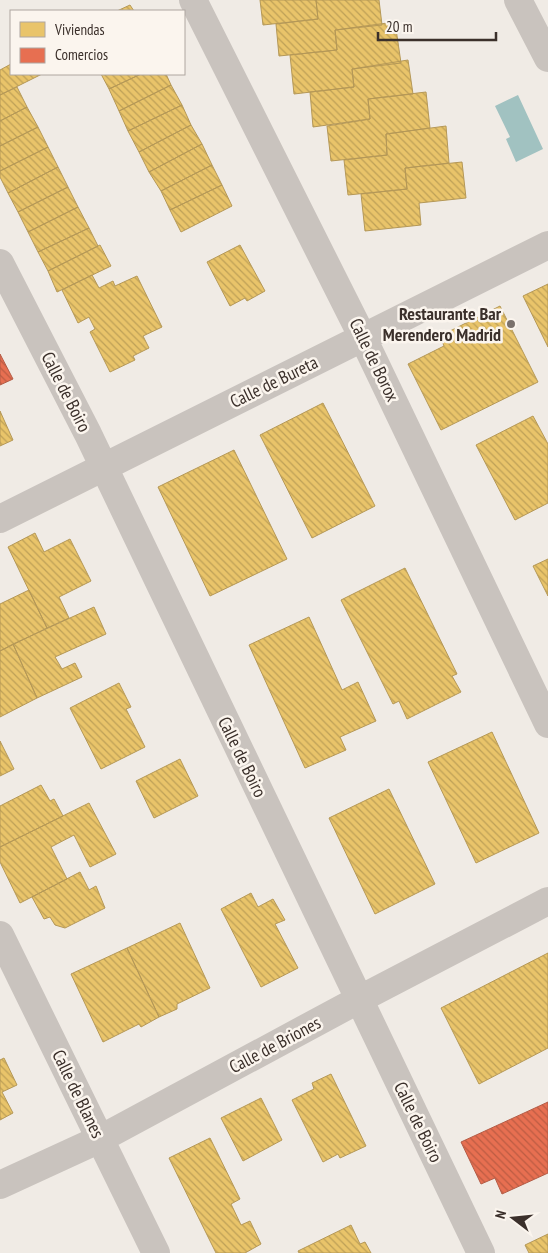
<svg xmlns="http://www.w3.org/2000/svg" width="548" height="1253" font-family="'PT Sans Narrow',sans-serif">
	<defs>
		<pattern id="homes-back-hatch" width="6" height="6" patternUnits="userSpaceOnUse" patternTransform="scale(1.25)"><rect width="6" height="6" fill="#e9c46a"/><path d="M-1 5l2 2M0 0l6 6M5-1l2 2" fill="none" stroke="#bea057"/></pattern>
		<pattern id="shops-back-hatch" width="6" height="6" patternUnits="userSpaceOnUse" patternTransform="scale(1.25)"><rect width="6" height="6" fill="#e76f51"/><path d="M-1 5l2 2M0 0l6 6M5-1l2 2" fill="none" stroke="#bc5c43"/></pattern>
	</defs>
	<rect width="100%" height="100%" fill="#f0ebe5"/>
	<!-- water -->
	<path fill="#a1c2c1" d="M518 95 543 149 516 162 506 139 510 137 495 106Z"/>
	<!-- homes -->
	<path fill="url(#homes-back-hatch)" stroke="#b59857" d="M260 0H316L318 19 263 25Z
		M316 0H379L382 25 335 30 337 50 279 56 276 24 318 19Z
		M130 5 134 11H117Z
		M395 22 401 63 352 69 354 87 294 94 290 55 337 50 335 30Z
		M408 60 413 94 368 99 370 119 313 127 310 92 354 87 352 69Z
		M11 64V74H42L0 95V70Z
		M101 74H141L109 89Z
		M141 74H166L171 85 119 111 109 89Z
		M171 85 182 105 128 131 119 111Z
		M17 87 27 107 0 121V95Z
		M426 92 430 128 386 134 387 155 331 161 327 126 370 119 368 99Z
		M182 105 191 125 139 152 128 131Z
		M27 107 38 127 0 146V121Z
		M191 125 202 144 149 172 139 152Z
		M446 126 449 163 405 168 407 189 348 195 344 160 387 155 386 134Z
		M38 127 48 147 0 171V146Z
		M202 144 212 165 161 191 149 172Z
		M48 147 58 167 8 193 0 177V171Z
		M462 162 466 198 419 203 421 225 365 231 361 194 407 189 405 168Z
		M212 165 222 185 170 210 161 191Z
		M58 167 68 187 18 212 8 193Z
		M222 185 232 206 181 232 170 210Z
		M68 187 78 207 28 232 18 212Z
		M78 207 89 228 38 252 28 232Z
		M89 228 98 246 48 271 38 252Z
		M100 245 111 266 57 292 48 271Z
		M240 245 265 291 247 301 245 298 230 306 207 262Z
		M92 275 99 288 113 281 115 286 137 276 162 327 143 336 149 348 133 356 135 360 110 372 90 332 95 329 89 317 78 323 62 290Z
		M548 284V347L523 296Z
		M500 306 538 382 441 430 408 364 444 346 440 336Z
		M323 403 375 506 312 538 260 435Z
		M0 411 13 440 0 446Z
		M533 416 548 444V503L515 520 476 445Z
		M234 450 287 559 210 596 158 487Z
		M35 533 44 552 70 539 91 581 59 597 69 618 47 628 8 547Z
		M548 559V596L533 566Z
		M405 568 457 674 452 676 461 692 407 719 399 701 393 704 341 600Z
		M29 590 47 628 0 651V604Z
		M94 607 106 634 55 657 62 669 75 663 82 677 37 698 13 644Z
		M309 617 342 690 358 682 376 721 340 737 346 750 305 768 249 645Z
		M13 644 37 698 0 717V651Z
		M119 683 131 707 126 709 145 747 101 769 70 708Z
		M492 732 539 833 476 863 428 762Z
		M0 741 14 769 0 776Z
		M180 759 198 796 154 818 136 781Z
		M41 785 50 801 54 799 63 816 0 847V806Z
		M389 789 435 884 375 914 329 818Z
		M89 803 116 854 90 867 74 835 51 847 67 879 20 903 0 862V847Z
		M80 872 89 890 96 886 105 908 65 928 55 925 50 917 44 919 32 897Z
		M251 893 258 907 273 899 285 920 275 924 298 968 261 987 221 909Z
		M180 923 210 988 177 1004V1009L159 1017 127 948Z
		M127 948 159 1017 141 1027 139 1024 103 1042 71 974Z
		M548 953V1048L479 1084 441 1008Z
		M4 1058 17 1085 2 1092 13 1113 0 1120V1060Z
		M331 1074 366 1146 340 1158 338 1154 323 1162 292 1100 314 1089 312 1083Z
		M261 1098 282 1140 243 1161 221 1118Z
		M210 1138 240 1199 231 1204 241 1225 250 1221 261 1244 245 1253H216L169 1158Z
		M351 1225 360 1244 365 1242 371 1253H299L298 1251Z
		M548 1234V1253H529L525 1245Z"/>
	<!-- shops -->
	<path fill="url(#shops-back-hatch)" stroke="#b35c46" d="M0 354 13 379 0 385Z
		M548 1102V1173L502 1194 495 1178 481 1184 461 1142Z"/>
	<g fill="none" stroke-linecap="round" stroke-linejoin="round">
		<!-- minor -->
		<path stroke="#c9c3be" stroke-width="28" d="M193 0 363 338 548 724
			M518 0 548 58
			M0 263 88 434 481 1253
			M0 519 548 245
			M0 935 156 1253
			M0 1185 100 1139 358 1000 548 901"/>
	</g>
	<!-- markers -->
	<circle fill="#7a716c" stroke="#fbf5ee" stroke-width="2" cx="511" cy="324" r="5"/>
	<g text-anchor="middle" stroke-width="5" stroke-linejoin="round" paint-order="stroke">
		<!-- poi labels -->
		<g font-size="18" font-weight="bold" fill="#3b302b" stroke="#fbf5ee" text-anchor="end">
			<text x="501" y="320">Restaurante Bar<tspan x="501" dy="21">Merendero Madrid</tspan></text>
		</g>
		<!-- street labels -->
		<g font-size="18" fill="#3b302b" stroke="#fbf5ee">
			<text transform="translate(374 360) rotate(64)" y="6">Calle de Borox</text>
			<text transform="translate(274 382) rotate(-26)" y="6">Calle de Bureta</text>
			<text transform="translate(66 392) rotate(63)" y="6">Calle de Boiro</text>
			<text transform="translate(242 757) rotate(64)" y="6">Calle de Boiro</text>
			<text transform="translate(275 1045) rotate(-28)" y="6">Calle de Briones</text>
			<text transform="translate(78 1094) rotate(64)" y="6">Calle de Blanes</text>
			<text transform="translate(418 1122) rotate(64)" y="6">Calle de Boiro</text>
		</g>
	</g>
	<!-- legend -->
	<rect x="10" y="10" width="175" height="65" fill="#fbf5ee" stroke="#aea6a0"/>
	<rect x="20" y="22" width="25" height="15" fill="#e9c46a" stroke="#aea6a0"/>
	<text x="55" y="35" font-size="15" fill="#3b302b">Viviendas</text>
	<rect x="20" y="48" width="25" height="15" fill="#e76f51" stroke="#aea6a0"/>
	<text x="55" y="60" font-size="15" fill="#3b302b">Comercios</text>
	<!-- north arrow -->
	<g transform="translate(513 1218) rotate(286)" stroke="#fbf5ee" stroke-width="4" paint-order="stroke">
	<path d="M0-4L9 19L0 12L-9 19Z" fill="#3b302b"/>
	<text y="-8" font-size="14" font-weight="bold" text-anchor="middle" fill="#3b302b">N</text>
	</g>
	<!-- scale -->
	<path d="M378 32v8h118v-8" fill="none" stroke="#3b302b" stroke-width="2.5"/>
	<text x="386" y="32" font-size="15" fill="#3b302b" stroke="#fbf5ee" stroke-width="4" paint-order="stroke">20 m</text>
</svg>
